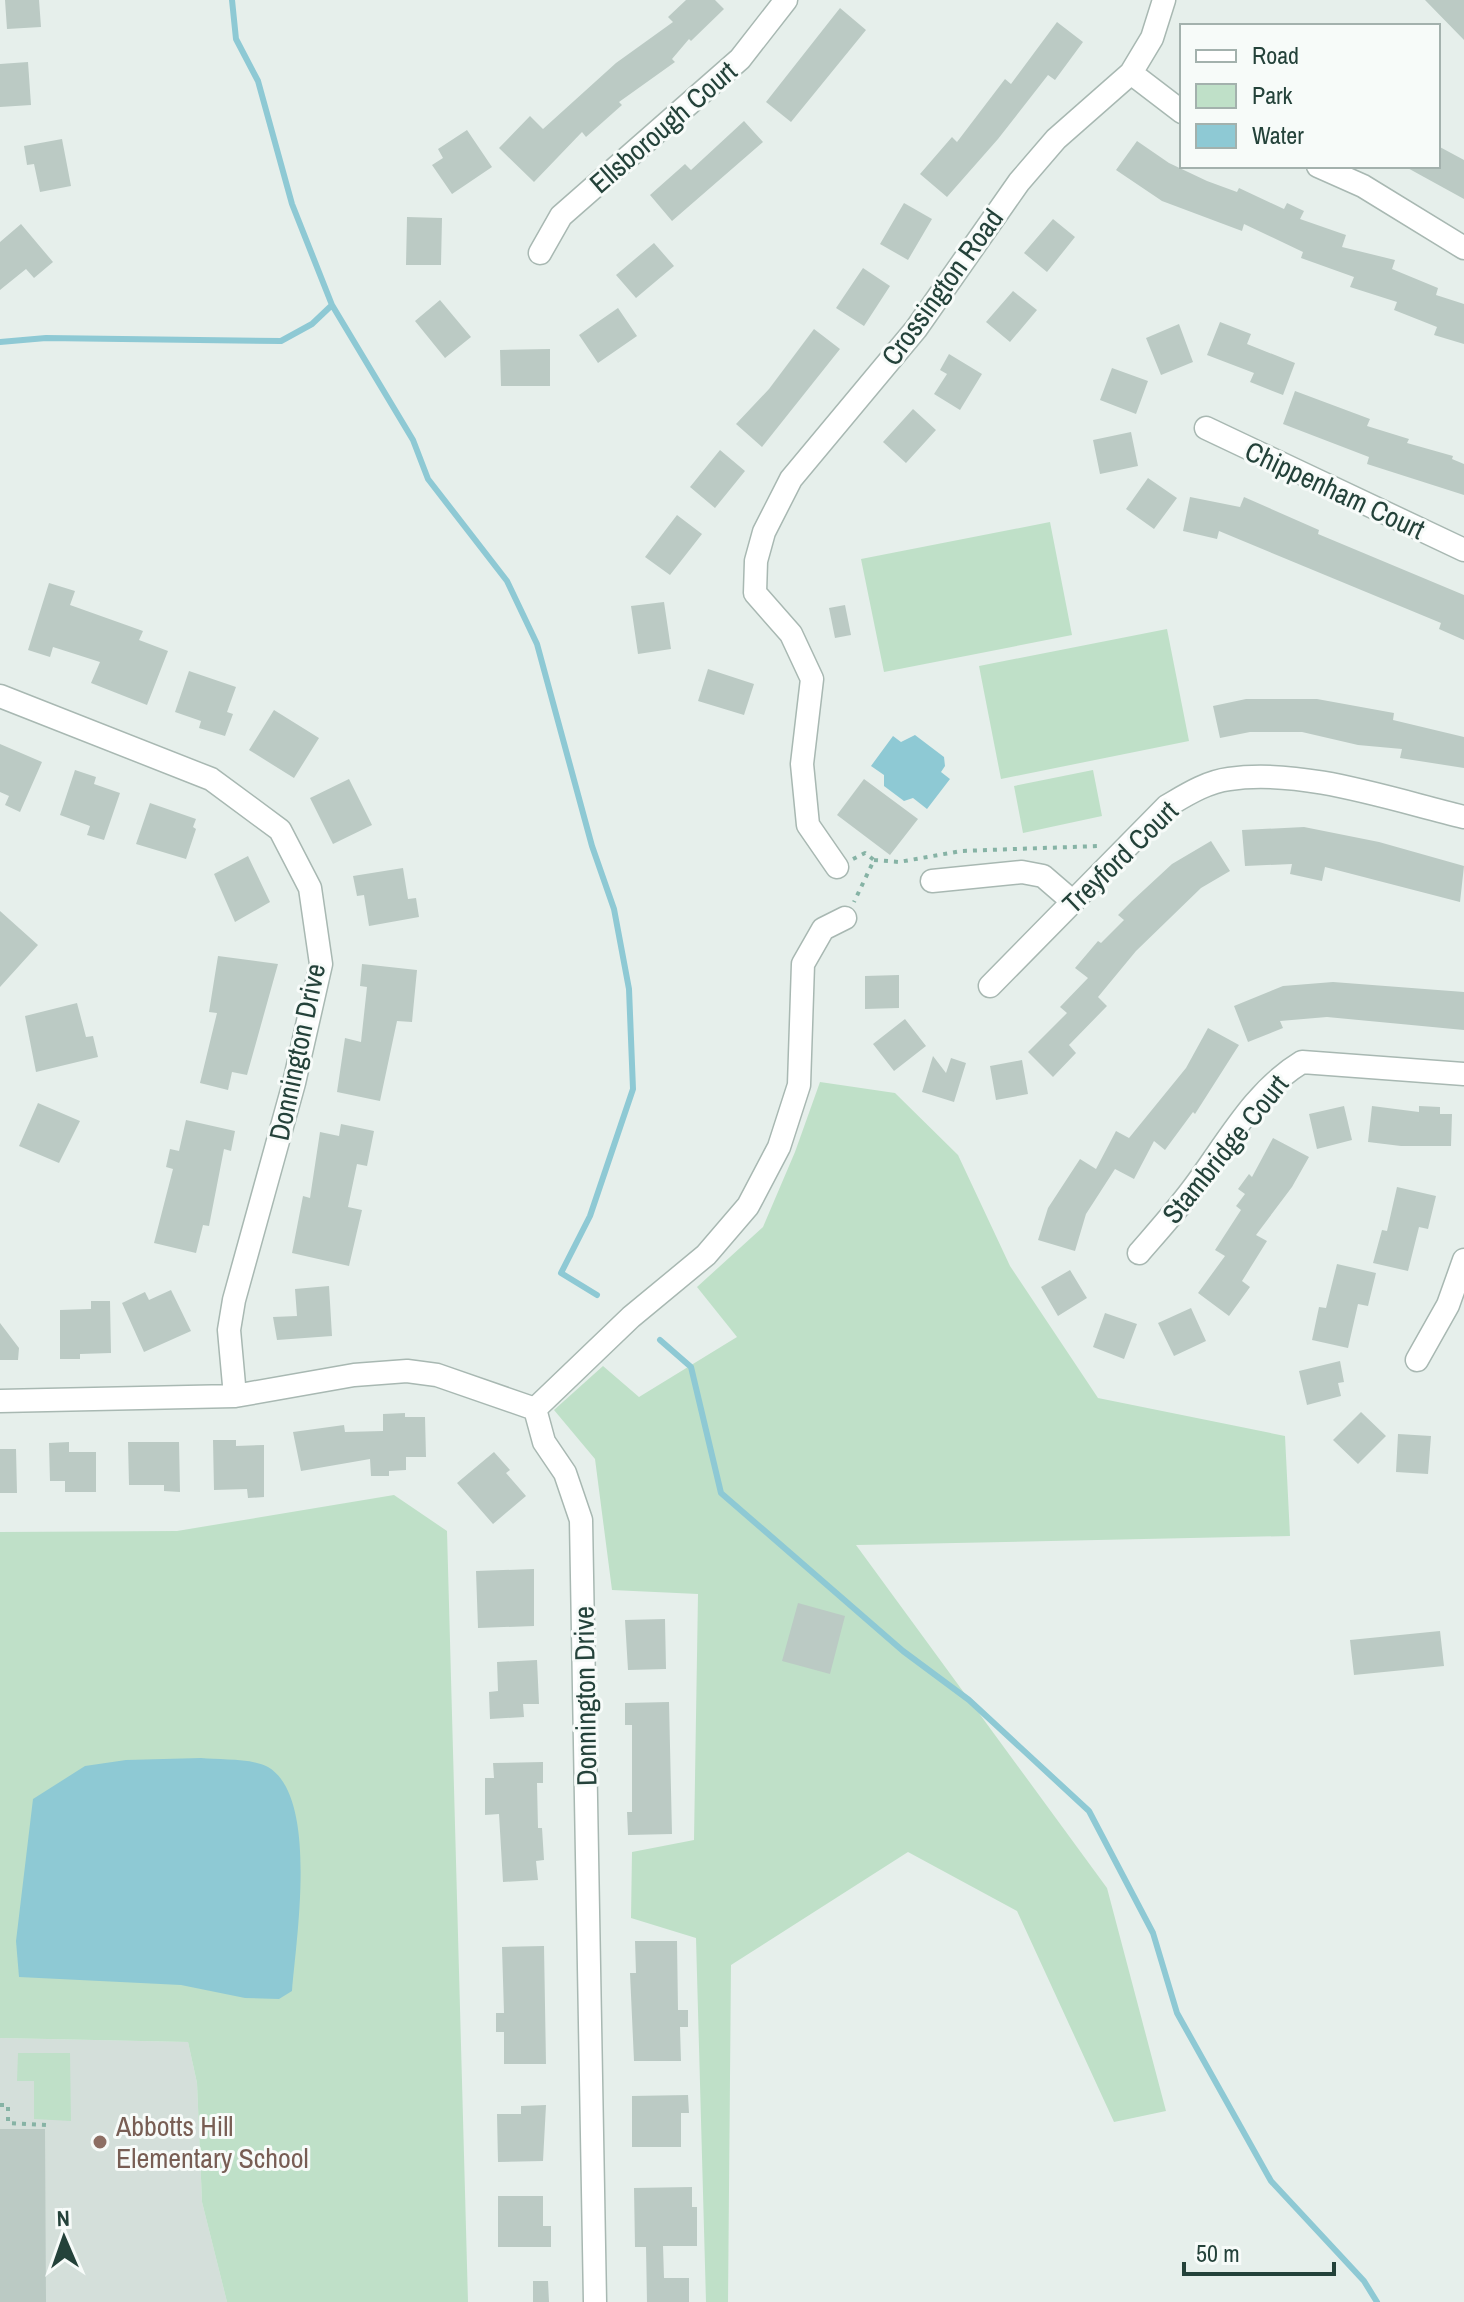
<svg xmlns="http://www.w3.org/2000/svg" width="1464" height="2302" font-family="'Archivo Narrow',sans-serif">
	<rect width="100%" height="100%" fill="#e6efeb"/>
	<!-- built -->
	<path fill="#d4dfda" d="M0 2038 188 2042 197 2083 202 2202 227 2302H0Z"/>
	<!-- green -->
	<path fill="#bfe0c8" d="M1050 522 1072 635 884 672 861 559Z
		M1167 629 1189 741 1001 779 979 666Z
		M1093 770 1102 816 1023 833 1014 786Z
		M820 1082 895 1093 958 1155 1010 1266 1098 1398 1285 1436 1290 1536 856 1545 1107 1888 1166 2111 1114 2122 1017 1911 908 1852 731 1965 728 2302H706L696 1938 631 1918 632 1852 694 1840 698 1594 612 1590 595 1459 554 1410 603 1366 639 1397 737 1337 697 1287 763 1227 795 1152Z
		M394 1495 447 1531 468 2302H227L202 2202 197 2083 188 2042 0 2038V1532L177 1531Z
		M18 2053H70L71 2121 34 2119V2081H17Z"/>
	<!-- water -->
	<path fill="#8ec9d4" d="M915 735 944 757 945 766 941 772 950 779 927 809 913 798 904 801 884 786V775L871 766 893 736 901 742Z
		M201 1758C220 1760 252 1758 268 1767 319 1797 296 1939 292 1991L279 1999 245 1998 181 1985 19 1977 16 1941 33 1799 85 1766 126 1760Z"/>
	<g fill="none" stroke-linecap="round" stroke-linejoin="round">
		<!-- stream -->
		<path stroke="#8ec9d4" stroke-width="6" d="M232 0 236 39 258 81 292 204 332 305 413 440 428 479 507 581 537 644 592 846 614 909 629 989 633 1089 590 1216 561 1273 597 1295
			M0 342 46 338 281 341 312 324 332 305
			M660 1340 691 1367 721 1493 903 1651 969 1700 1089 1811 1153 1933 1177 2013 1271 2181 1364 2281 1377 2302"/>
	</g>
	<!-- building -->
	<path fill="#bbcac4" d="M5 0H39L41 27 7 29Z
		M686 0H715L724 9 691 41 689 39 672 59 675 62 619 102 622 105 586 137 582 132 534 182 499 148 530 116 543 129 616 63 673 22 668 17Z
		M1425 0H1464V40Z
		M840 8 866 30 791 122 766 102Z
		M1057 22 1083 42 1055 80 1048 75 998 139 947 197 920 174 952 137 957 142 1005 79 1011 84Z
		M28 62 31 105 0 107V64Z
		M744 121 763 142 672 221 650 195 685 164 691 170Z
		M467 130 492 167 452 194 432 165 443 158 438 149Z
		M62 139 71 186 40 192 34 164 27 165 24 146Z
		M1137 141 1169 163 1207 181 1237 192 1239 188 1284 209 1287 203 1304 211 1300 219 1346 235 1342 247 1395 260 1392 269 1438 288 1436 295 1464 304V344L1434 335 1437 327 1394 310 1397 302 1350 287 1354 277 1301 258 1303 252 1244 224 1242 231 1162 201 1116 170Z
		M1438 146 1464 160V199L1404 166H1438Z
		M904 203 932 219 908 260 880 244Z
		M407 217 442 218 441 265H406Z
		M1053 219 1075 237 1047 272 1024 253Z
		M21 224 53 262 34 278 26 269 0 290V242Z
		M654 243 674 266 636 298 616 275Z
		M863 268 890 286 864 326 836 308Z
		M1013 291 1037 310 1010 342 986 322Z
		M440 300 471 337 445 358 415 321Z
		M618 308 637 336 598 363 579 335Z
		M1220 322 1251 334 1247 344 1295 363 1283 395 1250 382 1254 373 1207 355Z
		M1179 324 1193 362 1161 375 1146 338Z
		M814 329 840 349 762 447 736 424 769 389Z
		M550 349V386H501L500 350Z
		M949 354 982 374 960 410 934 394 947 374 940 370Z
		M1112 368 1148 381 1136 414 1100 400Z
		M1295 391 1370 419 1367 426 1409 439 1407 443 1453 456 1452 459 1464 464V495L1367 464 1369 457 1283 424Z
		M913 409 936 430 906 463 883 442Z
		M1131 432 1138 466 1100 474 1093 440Z
		M720 450 745 471 715 508 690 487Z
		M1148 478 1177 498 1154 529 1126 509Z
		M1190 497 1240 507 1244 497 1319 530 1318 534 1464 595V640L1439 629 1441 623 1219 531 1217 539 1183 531Z
		M677 515 702 534 670 575 645 557Z
		M49 583 75 591 70 605 143 631 139 640 168 651 147 705 91 683 100 662 53 647 50 657 28 650Z
		M664 602 671 649 638 654 631 606Z
		M845 605 851 635 835 638 829 608Z
		M708 669 754 684 744 715 698 701Z
		M189 671 236 687 227 712 233 714 225 736 199 728 201 721 175 712Z
		M1246 699H1317L1394 713 1393 720 1464 737V768L1400 758 1402 749 1358 745 1302 732H1250L1220 738 1213 706Z
		M274 710 319 738 294 778 249 750Z
		M0 744 42 762 20 812 5 805 9 796 0 792Z
		M75 770 96 777 94 784 120 793 104 840 87 835 90 826 60 815Z
		M349 779 372 825 333 844 310 798Z
		M864 779 918 819 890 855 837 815Z
		M150 803 196 819 193 827 196 829 186 859 136 844Z
		M1304 827 1379 842 1464 866 1460 902 1325 867 1322 881 1290 874 1292 864 1245 866 1242 830Z
		M1211 841 1230 871 1201 888 1136 951 1098 997 1107 1006 1069 1045 1076 1053 1053 1077 1028 1052 1067 1013 1060 1007 1088 978 1075 968 1098 941 1101 943 1124 920 1118 915 1132 901 1172 864Z
		M248 856 270 902 235 922 214 874Z
		M403 868 408 899 416 898 419 917 369 926 364 895 357 896 353 876Z
		M0 911 38 945 0 987Z
		M218 956 278 964 247 1075 232 1072 228 1090 200 1083 217 1013 209 1012Z
		M362 964 417 970 412 1022 397 1021 380 1101 337 1092 345 1038 361 1042 367 987 360 986Z
		M899 975V1008L865 1009V976Z
		M1333 982 1464 992V1030L1327 1017 1280 1021 1283 1028 1248 1042 1234 1006 1283 986Z
		M77 1003 86 1037 93 1036 98 1057 36 1072 25 1016Z
		M905 1019 926 1046 894 1071 873 1044Z
		M1208 1028 1239 1045 1195 1114 1193 1112 1165 1150 1154 1141 1134 1179 1115 1169 1086 1214 1075 1251 1038 1240 1048 1208 1080 1159 1096 1169 1116 1131 1129 1138 1186 1068Z
		M933 1056 946 1073 951 1058 966 1063 954 1102 922 1092Z
		M1022 1060 1028 1094 996 1100 990 1066Z
		M38 1103 80 1121 59 1163 19 1146Z
		M1344 1106 1352 1140 1317 1149 1309 1114Z
		M1372 1106 1419 1112V1106L1440 1107V1114H1452L1451 1146H1401L1368 1142Z
		M186 1120 235 1131 231 1151 224 1149 209 1226 203 1225 196 1253 154 1243 173 1169 166 1167 170 1149 179 1151Z
		M341 1124 374 1131 367 1166 357 1164 348 1207 362 1210 349 1266 292 1253 303 1196 310 1198 320 1132 339 1136Z
		M1273 1138 1309 1157 1292 1187 1256 1235 1267 1241 1242 1281 1250 1287 1229 1316 1198 1293 1225 1256 1215 1250 1241 1210 1236 1206 1245 1194 1238 1189 1249 1174 1252 1177Z
		M1397 1187 1436 1196 1428 1229 1419 1227 1408 1271 1373 1263 1382 1230 1387 1231Z
		M1337 1264 1376 1273 1368 1306 1358 1304 1348 1348 1312 1340 1319 1307 1326 1308Z
		M1070 1270 1087 1298 1058 1316 1041 1287Z
		M329 1286 332 1336 277 1340 273 1317 297 1316 295 1289Z
		M171 1290 191 1331 144 1352 122 1303 145 1292 149 1300Z
		M91 1301H110L111 1353 80 1354V1359H60V1310L91 1309Z
		M1191 1308 1206 1341 1174 1356 1158 1323Z
		M1105 1313 1137 1324 1124 1359 1093 1347Z
		M0 1323 19 1348 18 1360H0Z
		M1340 1361 1344 1382 1338 1383 1341 1396 1307 1405 1299 1371Z
		M1361 1412 1386 1436 1358 1464 1333 1440Z
		M405 1413V1417H425L426 1457H406V1470L389 1471V1476H371L370 1459 301 1471 293 1432 344 1425 345 1432 383 1431V1414Z
		M1398 1434 1431 1436 1428 1474 1396 1472Z
		M213 1440H236V1446L264 1445V1497L248 1498 247 1489 214 1490Z
		M69 1442V1452H96V1492H65V1481H50L49 1443Z
		M128 1442H179L180 1492 164 1491V1485H129Z
		M0 1449H16L17 1493H0Z
		M494 1452 510 1470 506 1473 526 1496 493 1524 457 1483Z
		M534 1569V1626L478 1628 476 1571Z
		M798 1603 845 1616 830 1674 782 1661Z
		M665 1619 666 1669 628 1670 625 1620Z
		M1440 1631 1444 1666 1354 1675 1350 1640Z
		M537 1660 539 1704H523L524 1717 490 1719 489 1692 498 1691 497 1662Z
		M669 1702 672 1834 628 1835 627 1812H632V1725H625V1703Z
		M543 1762V1783H537L538 1828H542L544 1860 536 1861 538 1880 503 1882 499 1814 485 1815V1778H494L493 1763Z
		M635 1941H677L678 2010H688V2027H680L681 2061H634L630 1973H636Z
		M544 1946 546 2064H504V2032H496V2013H504L502 1947Z
		M688 2095 689 2113H681V2147H632V2096Z
		M546 2105 543 2161 498 2162 497 2114H521V2106Z
		M0 2129H45L46 2302H0Z
		M692 2187V2207H697V2246H663L664 2278H689V2302H647L646 2247H635L634 2188Z
		M498 2196H543V2226H551V2247H498Z
		M533 2281H548L549 2302H533Z"/>
	<g fill="none" stroke-linecap="round" stroke-linejoin="round">
		<!-- minor casing -->
		<g stroke="#a8b8b2" stroke-width="25">
			<path id="minor" d="M1131 73 1182 112
				M1318 166 1363 186 1464 248
				M540 253 561 216 740 59 786 0
				M1206 428 1464 550
				M0 696 211 779 280 830 310 888 321 964 294 1083 234 1300 229 1330 235 1396
				M837 867 808 825 802 764 812 679 791 634 755 593 756 561 764 532 791 479 916 329 1019 182 1056 139 1131 73 1152 38 1164 0
				M932 881 1022 872 1043 876 1072 901
				M990 986 1167 806C1186 795 1206 782 1229 779 1302 768 1393 800 1464 817
				M1139 1253C1158 1231 1177 1210 1194 1187 1227 1143 1254 1091 1302 1062L1464 1074
				M1417 1360 1448 1305 1464 1260
				M0 1401 235 1396 354 1375 407 1371 437 1375 535 1409 544 1442 565 1473 581 1520 595 2302
				M535 1409 631 1317 706 1255 748 1206 779 1147 799 1085 803 964 823 929 845 918"/>
		</g>
		<!-- path -->
		<path stroke="#86b3a5" stroke-width="4" stroke-dasharray="4 6" stroke-linecap="butt" d="M853 859 865 853 874 860 854 902
			M874 860 899 862 961 851 1098 846
			M0 2105H8V2123L47 2125"/>
		<!-- minor -->
		<use href="#minor" stroke="#fff" stroke-width="22"/>
	</g>
	<!-- markers -->
	<circle fill="#8d6e63" stroke="#f7fbf9" stroke-width="3" cx="100" cy="2142" r="8"/>
	<g text-anchor="middle" stroke-width="6" stroke-linejoin="round" paint-order="stroke">
		<!-- street labels -->
		<g font-size="28" fill="#24423a" stroke="#f7fbf9">
			<text transform="translate(663 127) rotate(-41)" y="10">Ellsborough Court</text>
			<text transform="translate(942 287) rotate(-54)" y="10">Crossington Road</text>
			<text transform="translate(1335 490) rotate(25)" y="10">Chippenham Court</text>
			<text transform="translate(1120 857) rotate(-44)" y="10">Treyford Court</text>
			<text transform="translate(297 1052) rotate(-78)" y="10">Donnington Drive</text>
			<text transform="translate(1225 1149) rotate(-51)" y="10">Stambridge Court</text>
			<text transform="translate(585 1696) rotate(-91)" y="10">Donnington Drive</text>
		</g>
		<!-- education labels -->
		<g font-size="28" fill="#785e54" stroke="#f7fbf9" text-anchor="start">
			<text x="116" y="2136">Abbotts Hill<tspan x="116" dy="32">Elementary School</tspan></text>
		</g>
	</g>
	<!-- legend -->
	<rect x="1180" y="24" width="260" height="144" fill="#f7fbf9" stroke="#a3b1ad" stroke-width="2"/>
	<rect x="1196" y="50" width="40" height="12" fill="#ffffff" stroke="#a3b1ad" stroke-width="2"/>
	<text x="1252" y="64" font-size="24" fill="#24423a">Road</text>
	<rect x="1196" y="84" width="40" height="24" fill="#bfe0c8" stroke="#a3b1ad" stroke-width="2"/>
	<text x="1252" y="104" font-size="24" fill="#24423a">Park</text>
	<rect x="1196" y="124" width="40" height="24" fill="#8ec9d4" stroke="#a3b1ad" stroke-width="2"/>
	<text x="1252" y="144" font-size="24" fill="#24423a">Water</text>
	<!-- north arrow -->
	<g transform="translate(64 2238) rotate(358)" stroke="#f7fbf9" stroke-width="6" paint-order="stroke">
	<path d="M0-6L14 30L0 20L-14 30Z" fill="#24423a"/>
	<text y="-12" font-size="22" font-weight="bold" text-anchor="middle" fill="#24423a">N</text>
	</g>
	<!-- scale -->
	<path d="M1184 2262v12h150v-12" fill="none" stroke="#24423a" stroke-width="4"/>
	<text x="1196" y="2262" font-size="24" fill="#24423a" stroke="#f7fbf9" stroke-width="6" paint-order="stroke">50 m</text>
</svg>
